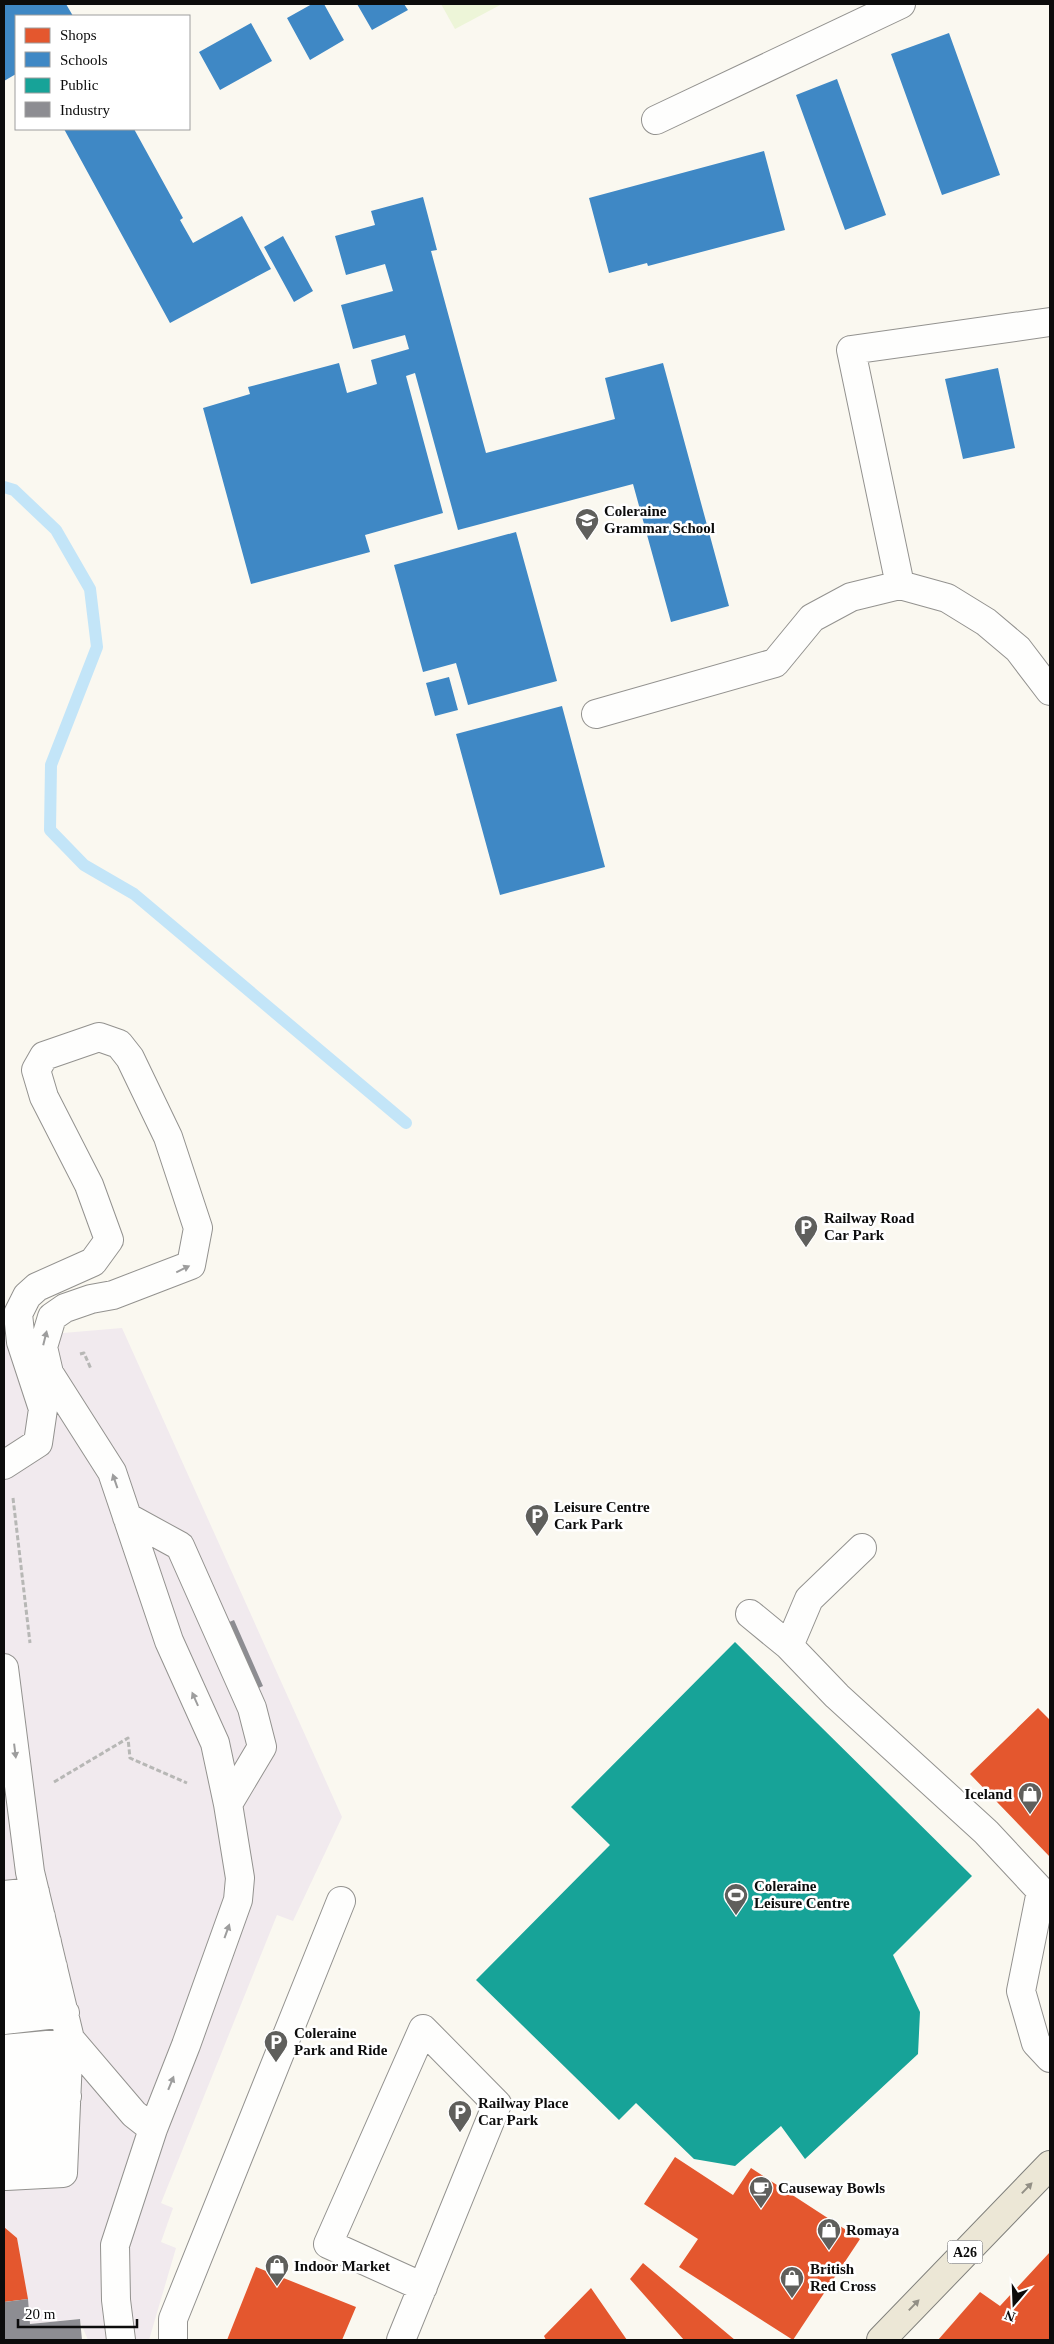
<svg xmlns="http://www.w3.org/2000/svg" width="1054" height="2344" font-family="'Times New Roman',serif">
	<rect width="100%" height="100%" fill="#faf8f0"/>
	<!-- industrial -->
	<path fill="#f1eaee" d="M122 1328 342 1817 293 1921 277 1915 161 2203 173 2208 161 2242 176 2248 149 2340H88L79 2319 30 2324 17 2238 4 2227V1338Z"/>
	<!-- pitch -->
	<path fill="#edf5d8" d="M441 4H502L455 29Z"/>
	<!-- shops -->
	<path fill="#e4572e" d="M1038 1708 1050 1720V1857L970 1774Z
		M675 2157 733 2195 751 2168 860 2239 793 2340 679 2267 698 2239 644 2204Z
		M4 2227 17 2238 28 2299 4 2302Z
		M1050 2252V2340H938L980 2292 1000 2306Z
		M643 2263 735 2340H684L630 2279Z
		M256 2267 356 2307 342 2340H227Z
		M591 2288 627 2340H546L544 2336Z"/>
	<!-- schools -->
	<path fill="#3f88c5" d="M4 4H66L73 16H16V74L4 81Z
		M312 4H324L344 40 310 60 287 18Z
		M357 4H404L408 10 372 30Z
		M251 23 272 61 220 90 199 52Z
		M949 33 1000 175 942 195 891 54Z
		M837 79 886 215 845 230 796 95Z
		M64 129H134L183 218 180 220 193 243 242 216 271 269 170 323Z
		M764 151 785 230 648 266 647 263 609 273 589 198Z
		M423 197 437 250 431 251 486 453 615 419 605 378 663 363 729 606 671 622 633 484 458 530 415 373 406 376 443 513 365 535 370 552 251 584 203 408 250 394 248 387 339 363 347 393 377 384 371 360 409 349 405 335 353 349 341 305 393 291 385 264 346 275 335 236 375 225 371 211Z
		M283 236 313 291 294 302 264 247Z
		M998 368 1015 448 963 459 945 379Z
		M516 532 557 681 468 705 456 663 423 672 394 565Z
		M449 677 458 710 435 716 426 683Z
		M562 706 605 867 500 895 456 734Z"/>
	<!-- public -->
	<path fill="#17a398" d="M735 1642 972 1876 893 1955 920 2012 918 2054 805 2159 781 2126 735 2166 694 2159 636 2103 619 2120 476 1980 610 1845 571 1807Z"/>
	<!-- industry -->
	<path fill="#8d8d92" d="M234 1620 263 1686 233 1699 204 1633Z
		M28 2299 30 2324 80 2319 82 2340H4V2302Z"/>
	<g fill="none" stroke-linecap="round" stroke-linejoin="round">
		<!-- stream -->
		<path stroke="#c3e5f8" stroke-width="12" d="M4 487 14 490 56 530 90 589 97 647 51 765 50 830 84 865 134 894 406 1123"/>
		<!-- minor casing -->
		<g stroke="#93928f" stroke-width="30">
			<path id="minor" d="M656 120 901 4
				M900 585 851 350 1050 322
				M596 714 775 663 812 618 851 597 900 585 947 598 986 622 1018 649 1050 691
				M4 1465 38 1443 43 1409 21 1342 18 1314 27 1296 37 1287 93 1262 109 1240 89 1185 44 1097 36 1070 44 1056 99 1037 119 1044 130 1058 168 1137 198 1228 191 1265 113 1295 91 1299 65 1308 52 1317 43 1347 49 1373 112 1472 169 1641 215 1743 228 1804 240 1878 238 1900 186 2045 153 2129 115 2245 116 2300 121 2340
				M127 1517 180 1546 252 1708 262 1747 228 1804
				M862 1548 809 1599 789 1646 837 1696 986 1832 1041 1891 1021 1991 1036 2043 1050 2058
				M750 1614 789 1646
				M4 1668 30 1872 70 2039 134 2114 153 2129
				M4 1895 35 1892
				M4 1921 41 1917
				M4 1947 47 1942
				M4 1973 53 1967
				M4 2000 59 1993
				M4 2020 65 2013
				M4 2049 68 2043
				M4 2075 68 2068
				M4 2101 67 2096
				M4 2125 65 2121
				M4 2150 64 2146
				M6 2176 63 2173 69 2036
				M173 2340V2319L341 1901
				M401 2340 497 2104 423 2029 328 2244 423 2287"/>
		</g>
		<!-- major casing -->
		<g stroke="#80807c" stroke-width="30">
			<path id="major" d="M881 2340 1050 2165"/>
		</g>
		<!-- path -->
		<path stroke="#b7b7b5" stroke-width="3" stroke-dasharray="5 2.5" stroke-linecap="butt" d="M80 1354 84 1353 91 1369
			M13 1498 30 1643
			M54 1782 128 1738 130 1758 187 1783"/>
		<!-- minor -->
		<use href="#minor" stroke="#fefefd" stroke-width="28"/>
		<!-- major -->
		<use href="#major" stroke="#ece7d6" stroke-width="28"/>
	</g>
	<!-- one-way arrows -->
	<defs><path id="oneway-solid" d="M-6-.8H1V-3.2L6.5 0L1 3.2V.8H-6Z" transform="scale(1.25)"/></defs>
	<g fill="#9d9d9d">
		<use href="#oneway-solid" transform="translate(183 1269) rotate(-26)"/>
		<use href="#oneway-solid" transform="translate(45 1338) rotate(-76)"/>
		<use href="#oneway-solid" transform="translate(115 1481) rotate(-109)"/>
		<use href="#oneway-solid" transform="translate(195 1699) rotate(-114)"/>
		<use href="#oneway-solid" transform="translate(15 1751) rotate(83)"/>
		<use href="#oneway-solid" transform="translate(227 1931) rotate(-70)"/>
		<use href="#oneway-solid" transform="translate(171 2083) rotate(-68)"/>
	</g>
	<g fill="#928f85">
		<use href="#oneway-solid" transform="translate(1027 2188) rotate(-46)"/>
		<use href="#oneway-solid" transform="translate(914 2305) rotate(-46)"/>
	</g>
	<!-- icons -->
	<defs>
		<g id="school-pin" transform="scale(1.25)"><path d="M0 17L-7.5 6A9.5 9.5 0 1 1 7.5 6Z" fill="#5f5f5c" stroke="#fff"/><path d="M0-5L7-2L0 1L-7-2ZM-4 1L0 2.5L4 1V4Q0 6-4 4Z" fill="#fff"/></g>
		<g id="parking-pin" transform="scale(1.25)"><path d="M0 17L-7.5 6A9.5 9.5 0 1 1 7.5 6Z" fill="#5f5f5c" stroke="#fff"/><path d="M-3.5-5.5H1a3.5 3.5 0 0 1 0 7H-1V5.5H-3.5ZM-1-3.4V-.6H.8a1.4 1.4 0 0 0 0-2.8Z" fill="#fff"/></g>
		<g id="shop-pin" transform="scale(1.25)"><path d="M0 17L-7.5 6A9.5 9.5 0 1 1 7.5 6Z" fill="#5f5f5c" stroke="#fff"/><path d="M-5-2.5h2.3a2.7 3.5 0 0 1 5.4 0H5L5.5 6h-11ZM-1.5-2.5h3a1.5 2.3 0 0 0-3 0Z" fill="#fff"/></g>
		<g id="stadium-pin" transform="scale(1.25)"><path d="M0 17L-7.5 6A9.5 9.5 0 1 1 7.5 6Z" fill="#5f5f5c" stroke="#fff"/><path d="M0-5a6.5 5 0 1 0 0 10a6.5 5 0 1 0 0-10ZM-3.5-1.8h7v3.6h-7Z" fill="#fff"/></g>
		<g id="cafe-pin" transform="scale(1.25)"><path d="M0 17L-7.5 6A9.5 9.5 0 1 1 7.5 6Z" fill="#5f5f5c" stroke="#fff"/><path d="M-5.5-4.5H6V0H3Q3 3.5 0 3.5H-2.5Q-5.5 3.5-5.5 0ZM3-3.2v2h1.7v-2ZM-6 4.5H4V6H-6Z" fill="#fff"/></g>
	</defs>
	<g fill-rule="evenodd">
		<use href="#school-pin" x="587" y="520"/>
		<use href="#parking-pin" x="806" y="1227"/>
		<use href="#parking-pin" x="537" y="1516"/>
		<use href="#shop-pin" x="1030" y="1794"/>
		<use href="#stadium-pin" x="736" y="1895"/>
		<use href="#parking-pin" x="276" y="2042"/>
		<use href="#parking-pin" x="460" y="2112"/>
		<use href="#cafe-pin" x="761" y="2188"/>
		<use href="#shop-pin" x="829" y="2230"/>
		<use href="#shop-pin" x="277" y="2266"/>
		<use href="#shop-pin" x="792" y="2278"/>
	</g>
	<g text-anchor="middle" stroke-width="5" stroke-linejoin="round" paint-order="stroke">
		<!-- shield labels -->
		<rect fill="#fff" stroke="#555" stroke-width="1" x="947.5" y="2240.5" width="35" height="23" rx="4"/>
		<g font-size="14" font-weight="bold" fill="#0c0c0c">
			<text x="965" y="2257">A26</text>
		</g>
		<!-- poi labels -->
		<g font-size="15" font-weight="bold" fill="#0c0c0c" stroke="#fff" text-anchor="start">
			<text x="604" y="516">Coleraine<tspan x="604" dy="17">Grammar School</tspan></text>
			<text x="824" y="1223">Railway Road<tspan x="824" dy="17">Car Park</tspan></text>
			<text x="554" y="1512">Leisure Centre<tspan x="554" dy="17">Cark Park</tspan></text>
			<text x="1012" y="1799" text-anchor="end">Iceland</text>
			<text x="754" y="1891">Coleraine<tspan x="754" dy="17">Leisure Centre</tspan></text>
			<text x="294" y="2038">Coleraine<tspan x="294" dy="17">Park and Ride</tspan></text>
			<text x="478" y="2108">Railway Place<tspan x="478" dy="17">Car Park</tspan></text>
			<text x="778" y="2193">Causeway Bowls</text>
			<text x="846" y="2235">Romaya</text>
			<text x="294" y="2271">Indoor Market</text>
			<text x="810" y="2274">British<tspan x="810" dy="17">Red Cross</tspan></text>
		</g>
	</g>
	<!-- border -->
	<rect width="1054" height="2344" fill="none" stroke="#0c0c0c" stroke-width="10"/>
	<!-- legend -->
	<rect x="15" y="15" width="175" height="115" fill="#ffffff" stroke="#9e9e9e"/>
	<rect x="25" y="28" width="25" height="15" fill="#e4572e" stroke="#9e9e9e"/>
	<text x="60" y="40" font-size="15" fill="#0c0c0c">Shops</text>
	<rect x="25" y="52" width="25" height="15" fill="#3f88c5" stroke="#9e9e9e"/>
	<text x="60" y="65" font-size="15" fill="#0c0c0c">Schools</text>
	<rect x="25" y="78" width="25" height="15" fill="#17a398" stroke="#9e9e9e"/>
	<text x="60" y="90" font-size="15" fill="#0c0c0c">Public</text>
	<rect x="25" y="102" width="25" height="15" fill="#8d8d92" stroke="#9e9e9e"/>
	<text x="60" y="115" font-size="15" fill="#0c0c0c">Industry</text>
	<!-- north arrow -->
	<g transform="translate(1014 2304) rotate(199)" stroke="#ffffff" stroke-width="4" paint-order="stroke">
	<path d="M0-4L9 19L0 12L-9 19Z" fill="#0c0c0c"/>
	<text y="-8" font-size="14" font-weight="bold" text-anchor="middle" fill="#0c0c0c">N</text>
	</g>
	<!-- scale -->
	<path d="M18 2319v8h119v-8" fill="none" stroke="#0c0c0c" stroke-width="2.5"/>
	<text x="25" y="2319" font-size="15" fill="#0c0c0c" stroke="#ffffff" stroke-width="4" paint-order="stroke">20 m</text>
</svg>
